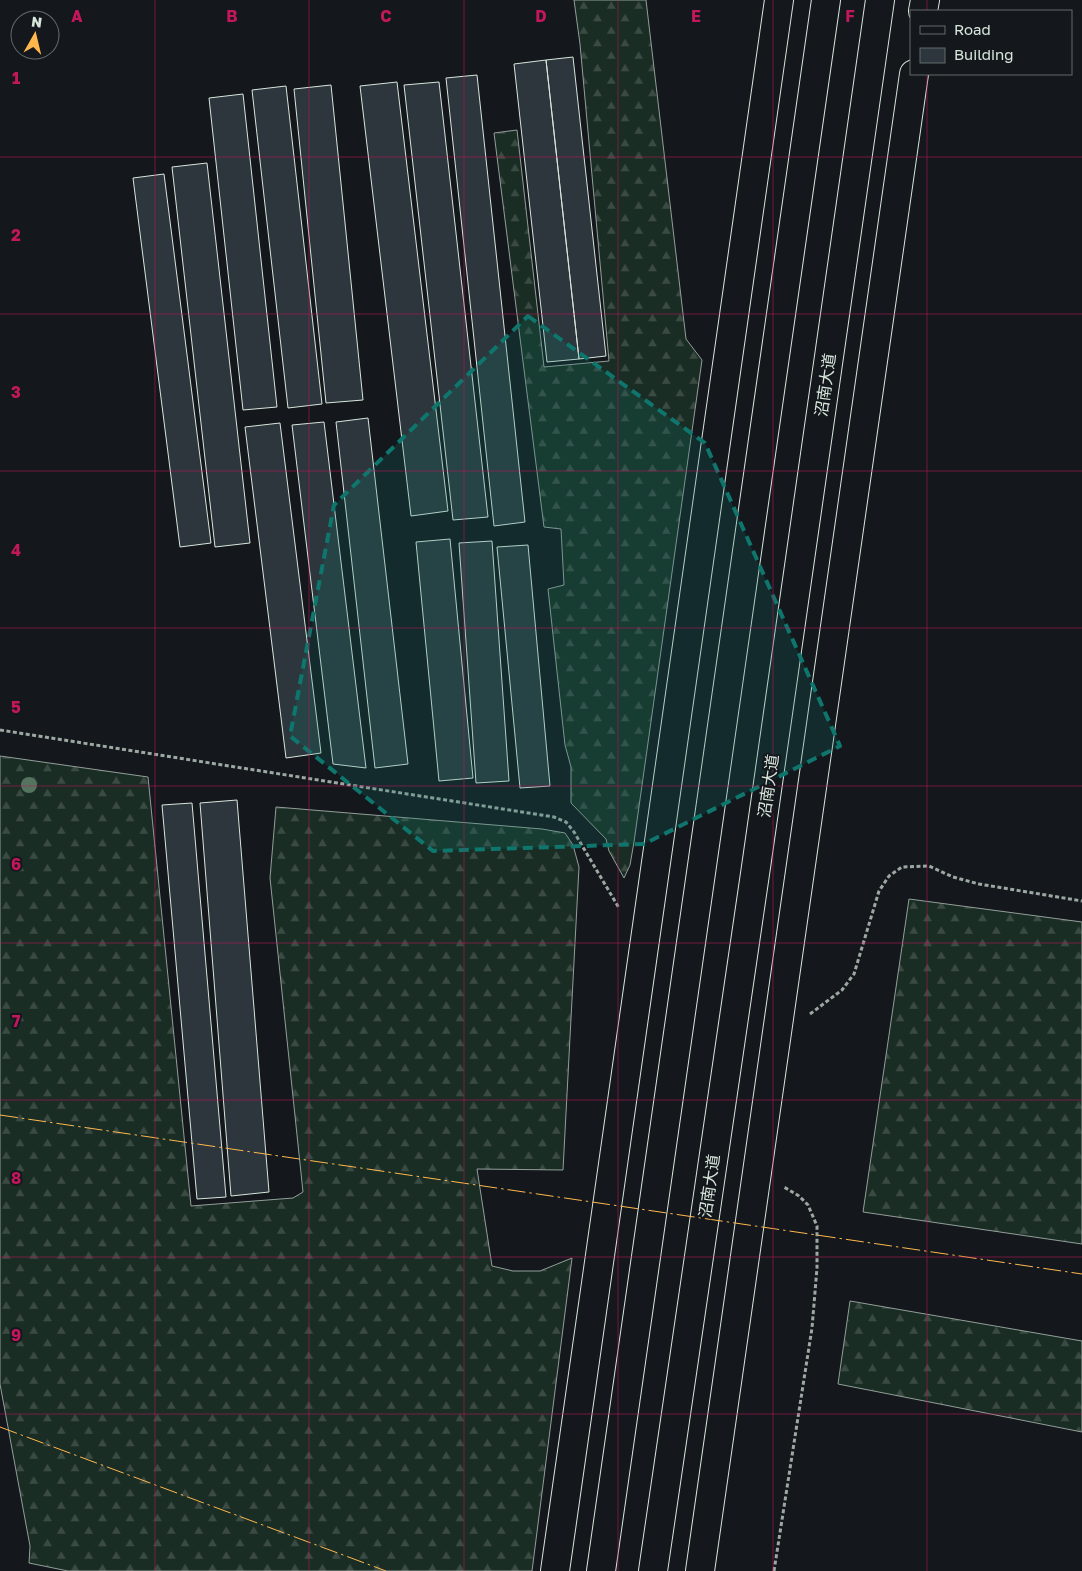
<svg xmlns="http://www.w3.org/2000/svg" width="1082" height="1571" font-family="'Golos Text','Noto Sans SC',sans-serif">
	<defs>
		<pattern id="forest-firs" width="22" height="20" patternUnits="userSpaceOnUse" patternTransform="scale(1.25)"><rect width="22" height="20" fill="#1a2d24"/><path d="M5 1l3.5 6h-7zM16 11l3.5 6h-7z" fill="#3b4b43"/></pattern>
	</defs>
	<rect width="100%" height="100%" fill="#14181c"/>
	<!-- forest -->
	<path fill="url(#forest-firs)" stroke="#939e99" d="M574 0H646L686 339 702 360 634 842 630 865 624 878 609 851 606 839 571 803V767L565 745 548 589 564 585 561 529 544 527 494 133 517 130 544 367 609 361 580 44Z
		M0 756 148 777 191 1206 293 1198 303 1192 270 878 276 807 542 829 565 833 573 845 579 867 563 1170 477 1169 492 1266 513 1271H540L572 1258 532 1571H68L29 1563 30 1546 0 1384Z
		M909 899 1082 922V1244L863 1212Z
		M850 1301 1082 1341V1432L838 1384Z"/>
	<!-- building -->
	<path fill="#2c363c" stroke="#d8e6dc" d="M573 57 606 356 579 359 546 60Z
		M546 60 579 359 547 362 514 64Z
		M477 75 525 522 494 526 446 78Z
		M397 82 448 511 411 516 360 86Z
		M439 82 488 517 453 520 404 85Z
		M331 85 363 400 326 403 294 89Z
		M286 86 322 404 288 408 252 90Z
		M243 94 277 407 243 410 209 98Z
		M207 163 250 543 215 547 172 167Z
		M164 174 211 543 180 547 133 178Z
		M368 418 408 764 375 768 336 422Z
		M324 422 366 768 333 764 292 425Z
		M280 423 321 753 286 758 245 427Z
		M450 539 473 778 439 781 416 542Z
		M492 541 509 781 476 783 459 543Z
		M528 545 550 786 520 788 497 547Z
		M237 800 269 1192 231 1196 200 803Z
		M192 803 226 1197 197 1199 162 805Z"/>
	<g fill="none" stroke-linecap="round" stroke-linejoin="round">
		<!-- minor casing -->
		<g stroke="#d8e6dc" stroke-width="30">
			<path id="minor" d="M923 11 925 0
				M555 1571 779 0
				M700 1571 914 74"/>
		</g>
		<!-- primary casing -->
		<g stroke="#d8e6dc" stroke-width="30">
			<path id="primary" d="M601 1571 826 0
				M653 1571 756 867 880 0"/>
		</g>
		<!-- path -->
		<path stroke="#9da8a2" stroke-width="3" stroke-dasharray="4 2.5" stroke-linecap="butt" d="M0 730 554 817 566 822 574 832 619 908
			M810 1014 842 990 854 974 879 891 889 876 902 867 929 866 953 877 979 884 1082 901
			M774 1571 812 1328 817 1268V1226L808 1205 799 1196 784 1187"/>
		<!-- minor -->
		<use href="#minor" stroke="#14181c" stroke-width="28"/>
		<!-- primary -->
		<use href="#primary" stroke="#14181c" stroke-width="28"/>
		<!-- power -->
		<path stroke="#ffb74d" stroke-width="1" stroke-dasharray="18 4 2.5 4" stroke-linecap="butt" d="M0 1115 1082 1274
			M0 1427 386 1571"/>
	</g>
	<!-- trees -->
	<circle fill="#55745f" cx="29" cy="785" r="8"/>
	<!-- marked area -->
	<path fill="#0f766e" fill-opacity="0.2" stroke="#0f766e" stroke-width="4" stroke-dasharray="10 6" stroke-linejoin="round" d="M528 316 705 443 840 746 644 844 433 851 290 736 334 505Z"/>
	<!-- grid -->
	<path fill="none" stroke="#c2185b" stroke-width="1" stroke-opacity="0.55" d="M155 0V1571M309 0V1571M464 0V1571M618 0V1571M773 0V1571M927 0V11M927 74V1571M0 157H1082M0 314H1082M0 471H1082M0 628H1082M0 786H1082M0 943H1082M0 1100H1082M0 1257H1082M0 1414H1082"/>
	<g text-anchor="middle" stroke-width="4" stroke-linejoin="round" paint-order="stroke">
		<!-- street labels -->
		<g font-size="16" fill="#d8e6dc" stroke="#14181c">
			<text transform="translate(825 385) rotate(-82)" y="6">沼南大道</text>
			<text transform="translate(768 786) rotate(-82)" y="6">沼南大道</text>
			<text transform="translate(709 1186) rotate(-82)" y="6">沼南大道</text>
		</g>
	</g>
	<g font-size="16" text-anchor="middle" font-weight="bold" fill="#c2185b" stroke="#14181c" stroke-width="4" stroke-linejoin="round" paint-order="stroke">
		<text x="77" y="22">A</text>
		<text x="232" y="22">B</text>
		<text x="386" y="22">C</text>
		<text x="541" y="22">D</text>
		<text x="696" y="22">E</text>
		<text x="850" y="22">F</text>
		<text x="16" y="84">1</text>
		<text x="16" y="241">2</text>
		<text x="16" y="398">3</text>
		<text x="16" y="556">4</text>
		<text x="16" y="713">5</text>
		<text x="16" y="870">6</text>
		<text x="16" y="1027">7</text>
		<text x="16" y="1184">8</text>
		<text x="16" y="1341">9</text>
	</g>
	<!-- legend -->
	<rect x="910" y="10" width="162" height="65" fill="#14181c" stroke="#626a69"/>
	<rect x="920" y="26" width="25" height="8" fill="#14181c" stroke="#626a69"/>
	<text x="954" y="35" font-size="15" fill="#d8e6dc">Road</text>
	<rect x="920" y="48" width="25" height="15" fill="#2c363c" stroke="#626a69"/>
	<text x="954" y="60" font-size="15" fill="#d8e6dc">Building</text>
	<!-- north arrow -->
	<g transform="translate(35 35) rotate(8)"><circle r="24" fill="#14181c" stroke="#626a69"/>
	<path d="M0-4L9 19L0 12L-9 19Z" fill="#ffb74d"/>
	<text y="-8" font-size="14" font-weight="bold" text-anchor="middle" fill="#d8e6dc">N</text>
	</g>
</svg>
